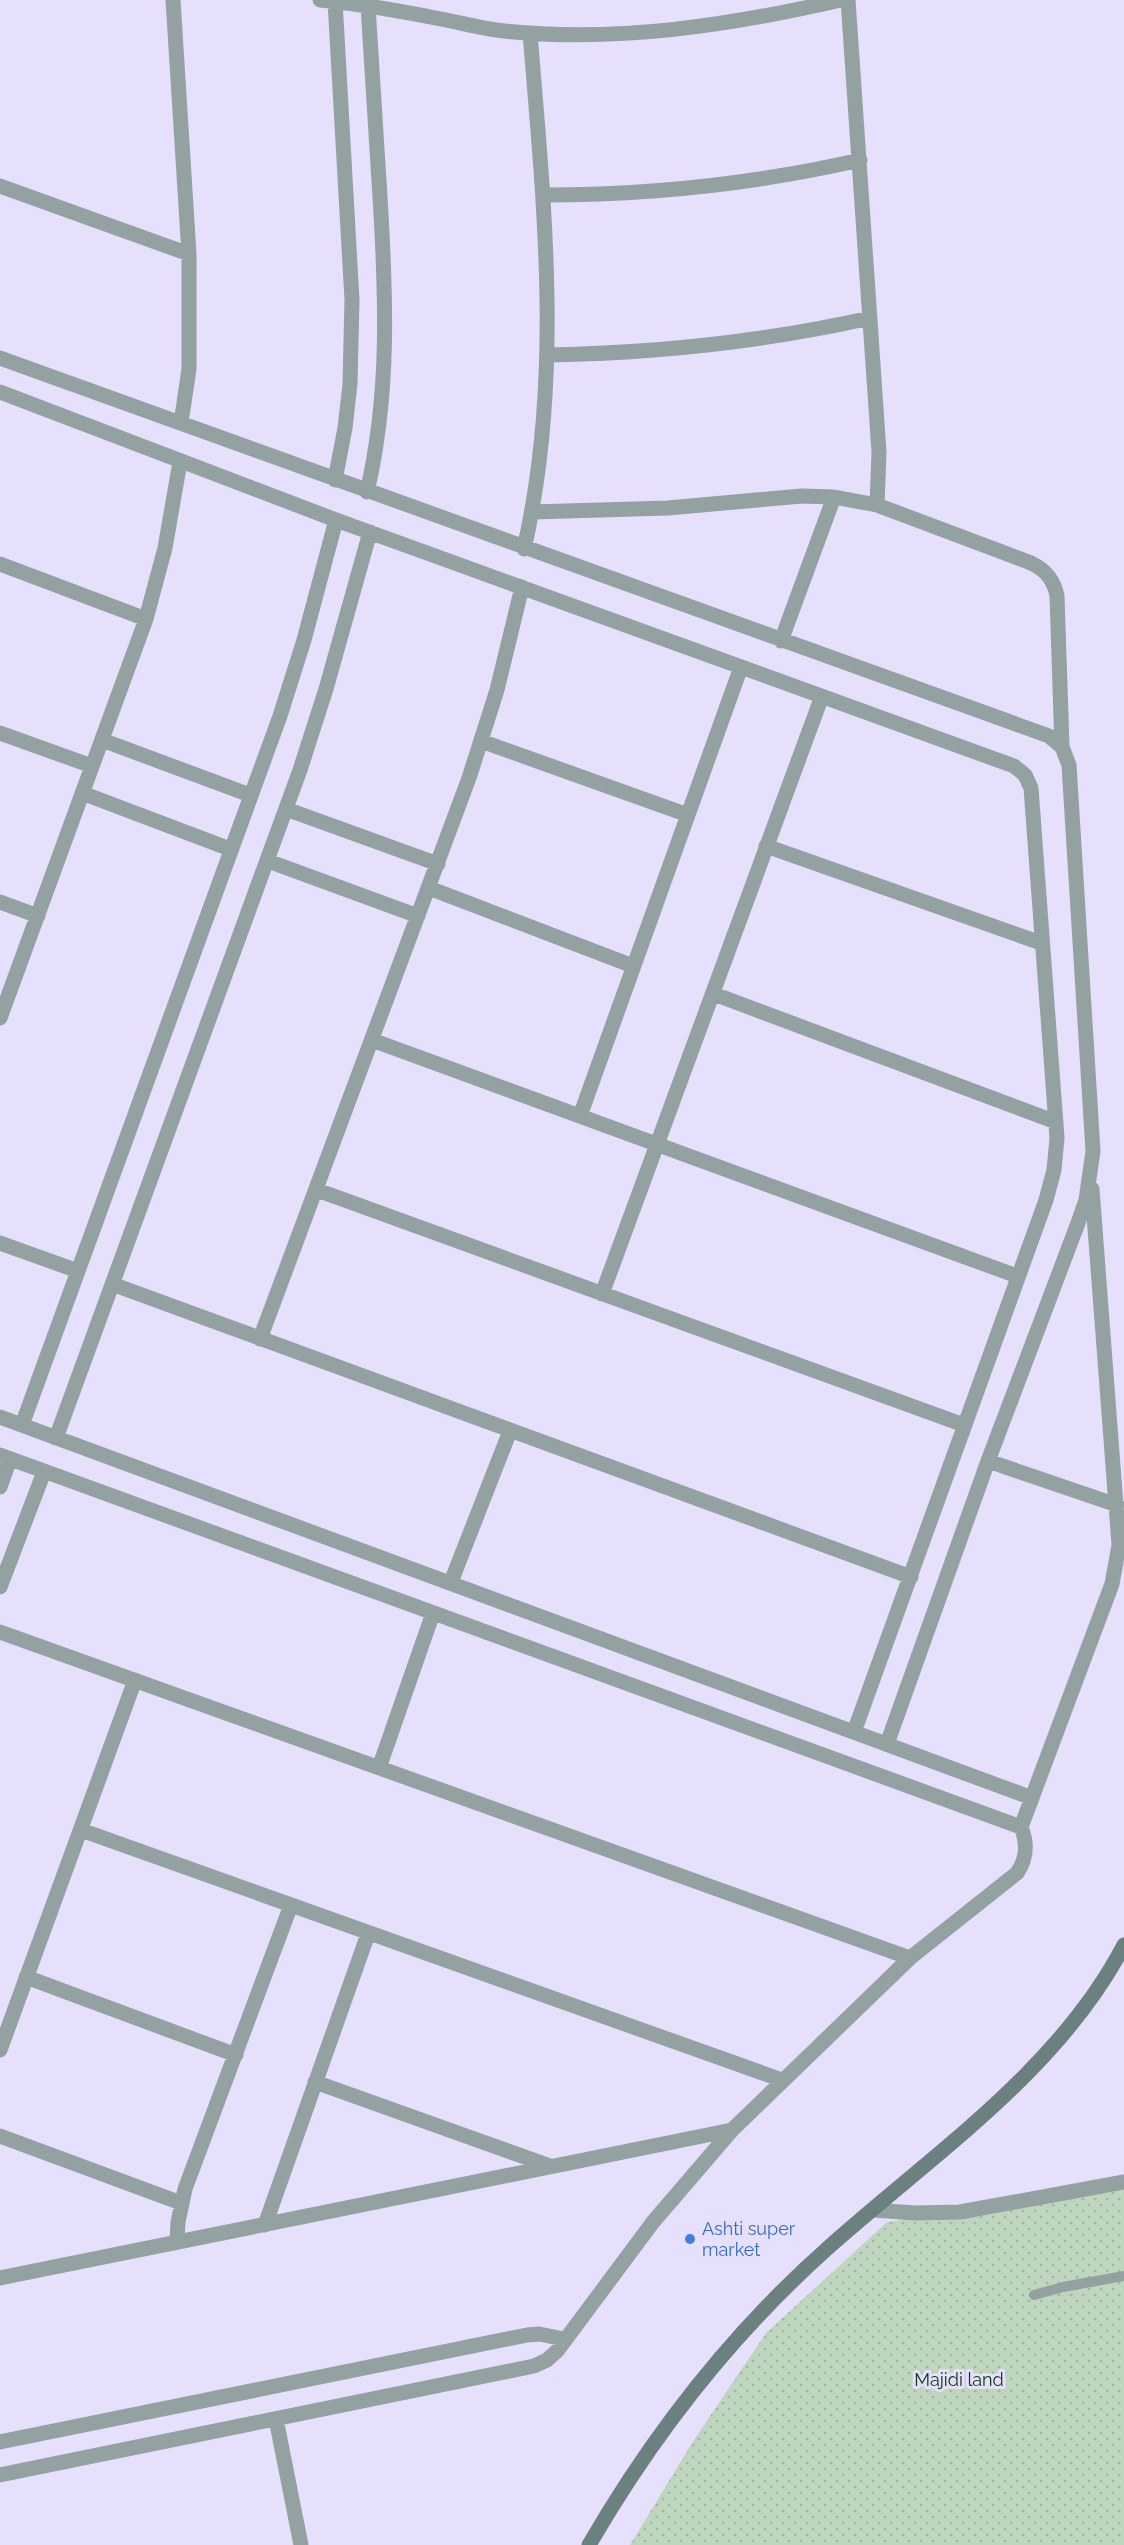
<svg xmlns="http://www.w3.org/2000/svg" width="1124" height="2545" font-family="Raleway,sans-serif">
	<defs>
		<pattern id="park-dots" width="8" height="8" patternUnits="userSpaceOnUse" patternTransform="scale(1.5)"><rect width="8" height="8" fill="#bed6bd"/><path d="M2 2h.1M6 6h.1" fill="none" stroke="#a3b8a3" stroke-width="1.8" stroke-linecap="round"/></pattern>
	</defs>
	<rect width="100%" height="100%" fill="#e6e0fc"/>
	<!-- park -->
	<path fill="url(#park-dots)" d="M1124 2183V2545H630L694 2440 766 2333 887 2222Z"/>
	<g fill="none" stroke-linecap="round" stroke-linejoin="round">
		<!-- lane -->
		<path stroke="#93a1a0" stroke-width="10" d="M1034 2295 1063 2287 1124 2276"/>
		<!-- street -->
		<path stroke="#93a1a0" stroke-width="15" d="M173 0 189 254V369L181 423
			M320 0C361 4 401 11 441 19 462 23 483 29 504 31 617 43 732 25 841 0
			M848 0 879 452 877 505
			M335 1 352 300 350 384 345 428 335 480
			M0 186 189 254
			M543 195C651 195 755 184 860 160
			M548 355C657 353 763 342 870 318
			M0 358 1049 736 1062 747 1069 765 1093 1151 1086 1200 1078 1223 988 1461 887 1744
			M0 392 336 520 1014 766 1025 775 1031 788 1057 1138 1054 1170 1046 1200 854 1732
			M367 492C390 394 386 296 380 197 376 133 372 69 368 6
			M532 512 668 508 802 496 834 497 877 505 1031 563C1046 570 1054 580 1057 596L1062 747
			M524 549C563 378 544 206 530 33
			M0 564 146 619
			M781 641 834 497
			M0 733 92 766
			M102 740 250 795
			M481 741 688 815
			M82 793 230 849
			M286 809 438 864
			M766 846 1041 943
			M268 861 418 916
			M429 888 633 966
			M0 902 38 916
			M714 994 1056 1122
			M0 1018 146 619 165 548 180 462
			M372 1040 1017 1276
			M580 1116 741 667
			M317 1190 964 1425
			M0 1243 78 1271
			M112 1284 911 1577
			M602 1294 822 696
			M260 1339 469 778 497 690 522 587
			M0 1417 1032 1798
			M22 1425 280 716 304 640 336 520
			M56 1438 300 770 326 689 370 532
			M0 1455 1021 1827
			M988 1461 1117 1505
			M0 1487 10 1459
			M451 1582 510 1431
			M0 1587 44 1472
			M0 1632 910 1958
			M379 1768 433 1613
			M81 1830 782 2080
			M26 1977 236 2055
			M0 2050 135 1680
			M315 2082 550 2166
			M0 2136 181 2203
			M873 2210 915 2213 960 2212 1124 2182
			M265 2225 368 1934
			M177 2242 178 2222 185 2189 291 1905
			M0 2278 732 2130
			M276 2419 301 2545
			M0 2442 527 2335 539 2334 564 2339
			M0 2475 534 2366 547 2360 557 2351 653 2222 732 2130 910 1958 1017 1873C1027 1858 1028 1844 1021 1827L1112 1584 1119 1545 1092 1189"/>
		<!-- secondary -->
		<path stroke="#6b817f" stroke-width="15" d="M589 2545C654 2433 733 2332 830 2246 933 2154 1059 2070 1124 1945"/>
	</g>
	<!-- markers -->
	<circle fill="#3f7fe0" stroke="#e6e0fc" stroke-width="2" cx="690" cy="2239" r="6"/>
	<g text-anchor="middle" stroke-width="6" stroke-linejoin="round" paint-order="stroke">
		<!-- shop labels -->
		<g font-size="18" fill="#366cbe" stroke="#e6e0fc" text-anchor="start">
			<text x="702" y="2235">Ashti super<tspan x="702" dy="21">market</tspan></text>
		</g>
		<!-- park labels -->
		<g font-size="18" fill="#0e3a11" stroke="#e6e0fc">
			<text x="959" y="2386">Majidi land</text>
		</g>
	</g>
</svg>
